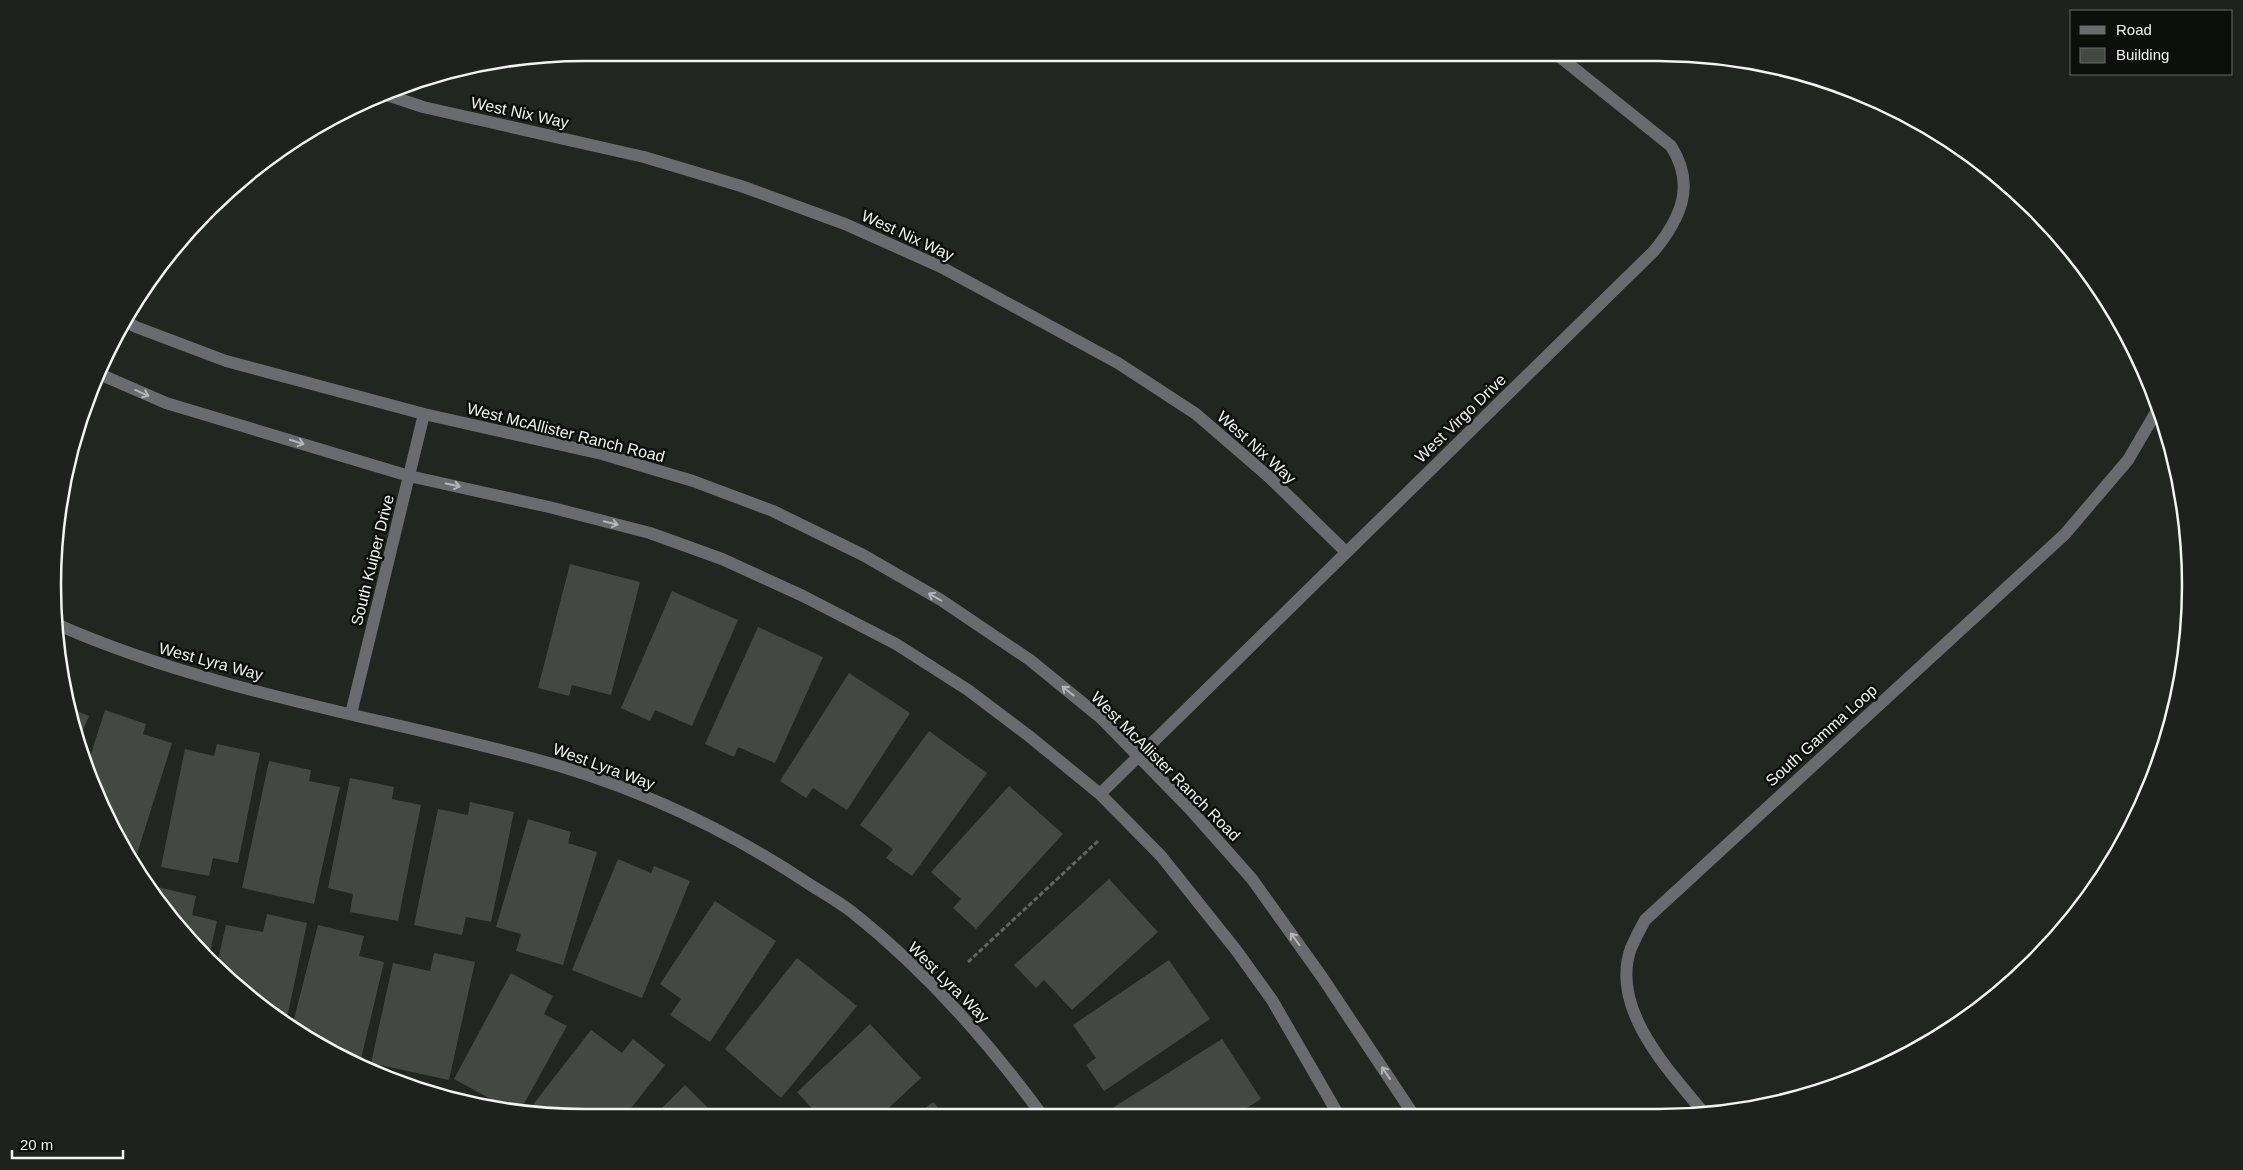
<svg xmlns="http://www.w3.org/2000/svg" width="2243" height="1170" font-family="Helvetica,sans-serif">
	<rect width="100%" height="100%" fill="#222621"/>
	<!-- building -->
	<path fill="#444842" d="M570 564 640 582 611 695 572 685 569 696 538 688Z
		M672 591 738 620 692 726 655 710 650 721 621 708Z
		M758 627 823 657 775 763 738 747 734 757 705 744Z
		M849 673 910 713 847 810 813 788 806 798 780 781Z
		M67 707 89 716 78 742 71 723Z
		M105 710 146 724 143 734 172 743 136 857 127 854 107 820 87 766Z
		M929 731 987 773 912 876 886 858 893 849 860 825Z
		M217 744 260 753 238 863 213 858 209 876 161 867 185 749 214 756Z
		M269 761 311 770 309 781 340 787 314 904 242 888Z
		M350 778 394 787 392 799 421 805 398 921 350 912 353 894 328 888Z
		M1009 786 1063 834 976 929 953 908 961 899 931 872Z
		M470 802 514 812 491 922 466 917 462 935 414 925 438 809 468 815Z
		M528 819 571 832 568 843 597 852 563 965 516 951 521 934 496 927Z
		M618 859 651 873 654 866 690 881 642 998 572 970Z
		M1109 879 1158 932 1072 1010 1044 980 1036 988 1014 965Z
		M149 885 196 896 192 915 217 921 208 961 148 888Z
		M715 901 776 941 710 1042 670 1015 681 999 660 984Z
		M267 914 307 923 286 1023 261 1008 216 968 226 925 263 932Z
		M318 925 364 936 359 956 384 962 361 1059 333 1053 292 1027Z
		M434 953 475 962 449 1080 371 1063 393 963 430 971Z
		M797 958 857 1006 781 1098 725 1049Z
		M1169 960 1210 1019 1104 1091 1086 1065 1096 1058 1073 1025Z
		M511 973 553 996 544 1014 567 1026 520 1111 511 1110 454 1079Z
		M870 1024 921 1078 881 1115 811 1116 815 1112 797 1092Z
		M591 1030 622 1053 633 1039 665 1065 625 1116H550L531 1113 528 1111Z
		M1222 1039 1261 1099 1237 1114 1119 1115 1114 1107Z
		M685 1085 716 1116H654Z
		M933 1102 945 1115H917Z"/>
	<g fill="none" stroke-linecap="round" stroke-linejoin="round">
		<!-- path -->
		<path stroke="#626561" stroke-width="3" stroke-dasharray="5 2.5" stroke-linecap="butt" d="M968 962 1098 841"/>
		<!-- street -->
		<path stroke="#6a6b6e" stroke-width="12" d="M384 94 423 107 644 157 741 186 845 224 941 267 1118 363 1196 414 1269 477 1346 552
			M125 321 136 327 226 361 424 414 602 454 693 481 773 511 863 555 941 600 1030 660 1101 718 1189 808 1252 879 1322 977 1413 1114
			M97 373 166 403 409 476 549 507 650 533 722 559 803 596 896 644 968 690 1029 736 1100 794 1161 856 1236 950 1272 1000 1338 1114
			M56 624C205 690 374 716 531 758 629 784 725 828 809 884 823 893 839 902 852 912 925 970 987 1040 1042 1115
			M351 714 424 414
			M1100 794 1654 251C1681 218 1696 185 1671 146L1555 53
			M1704 1113C1669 1071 1609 1008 1631 948 1635 939 1640 929 1645 920L2065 534 2128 460 2159 407"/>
	</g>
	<!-- one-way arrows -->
	<defs><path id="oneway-shaft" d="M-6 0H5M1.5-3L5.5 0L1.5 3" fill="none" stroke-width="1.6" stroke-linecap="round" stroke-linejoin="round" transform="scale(1.25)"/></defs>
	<g stroke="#b5b6b6">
		<use href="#oneway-shaft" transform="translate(142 393) rotate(24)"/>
		<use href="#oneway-shaft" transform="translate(297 442) rotate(17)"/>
		<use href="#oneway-shaft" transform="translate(453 485) rotate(12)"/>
		<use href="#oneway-shaft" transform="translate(611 523) rotate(14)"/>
		<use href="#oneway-shaft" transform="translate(935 597) rotate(-150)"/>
		<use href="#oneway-shaft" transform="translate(1068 691) rotate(-141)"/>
		<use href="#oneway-shaft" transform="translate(1295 939) rotate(-126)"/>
		<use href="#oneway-shaft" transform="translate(1386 1073) rotate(-124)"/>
	</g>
	<g text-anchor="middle" stroke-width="5" stroke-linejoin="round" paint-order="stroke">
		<!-- street labels -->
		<g font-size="16" fill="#f2f4f1" stroke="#0d0f0c">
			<text transform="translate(520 112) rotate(12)" y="6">West Nix Way</text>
			<text transform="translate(908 235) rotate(25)" y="6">West Nix Way</text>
			<text transform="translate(1460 418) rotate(-44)" y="6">West Virgo Drive</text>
			<text transform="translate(566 432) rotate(14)" y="6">West McAllister Ranch Road</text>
			<text transform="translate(1257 447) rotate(42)" y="6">West Nix Way</text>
			<text transform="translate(372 560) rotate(-76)" y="6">South Kuiper Drive</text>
			<text transform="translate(211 661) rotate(15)" y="6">West Lyra Way</text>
			<text transform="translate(1821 735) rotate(-42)" y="6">South Gamma Loop</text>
			<text transform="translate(604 766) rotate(20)" y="6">West Lyra Way</text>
			<text transform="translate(1166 766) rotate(45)" y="6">West McAllister Ranch Road</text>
			<text transform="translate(949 982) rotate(45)" y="6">West Lyra Way</text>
		</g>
	</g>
	<!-- crop -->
	<path d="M0 0H2243V1170H0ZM585 61H1658A524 524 0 0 1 2182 585V585A524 524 0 0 1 1658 1109H585A524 524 0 0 1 61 585V585A524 524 0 0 1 585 61Z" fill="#1f211e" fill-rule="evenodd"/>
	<path fill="none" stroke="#f2f4f1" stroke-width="2.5" d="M585 61H1658A524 524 0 0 1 2182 585V585A524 524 0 0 1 1658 1109H585A524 524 0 0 1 61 585V585A524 524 0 0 1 585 61Z"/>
	<!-- legend -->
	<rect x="2070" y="10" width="162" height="65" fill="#0d0f0c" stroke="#696b68"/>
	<rect x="2080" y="26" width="25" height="8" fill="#6a6b6e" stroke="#696b68"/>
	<text x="2116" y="35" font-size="15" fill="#f2f4f1">Road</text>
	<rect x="2080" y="48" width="25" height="15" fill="#444842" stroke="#696b68"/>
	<text x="2116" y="60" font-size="15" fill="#f2f4f1">Building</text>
	<!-- scale -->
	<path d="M12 1150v8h111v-8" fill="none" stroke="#f2f4f1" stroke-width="2.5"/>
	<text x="20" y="1150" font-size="15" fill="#f2f4f1" stroke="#0d0f0c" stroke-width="4" paint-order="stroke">20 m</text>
</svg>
